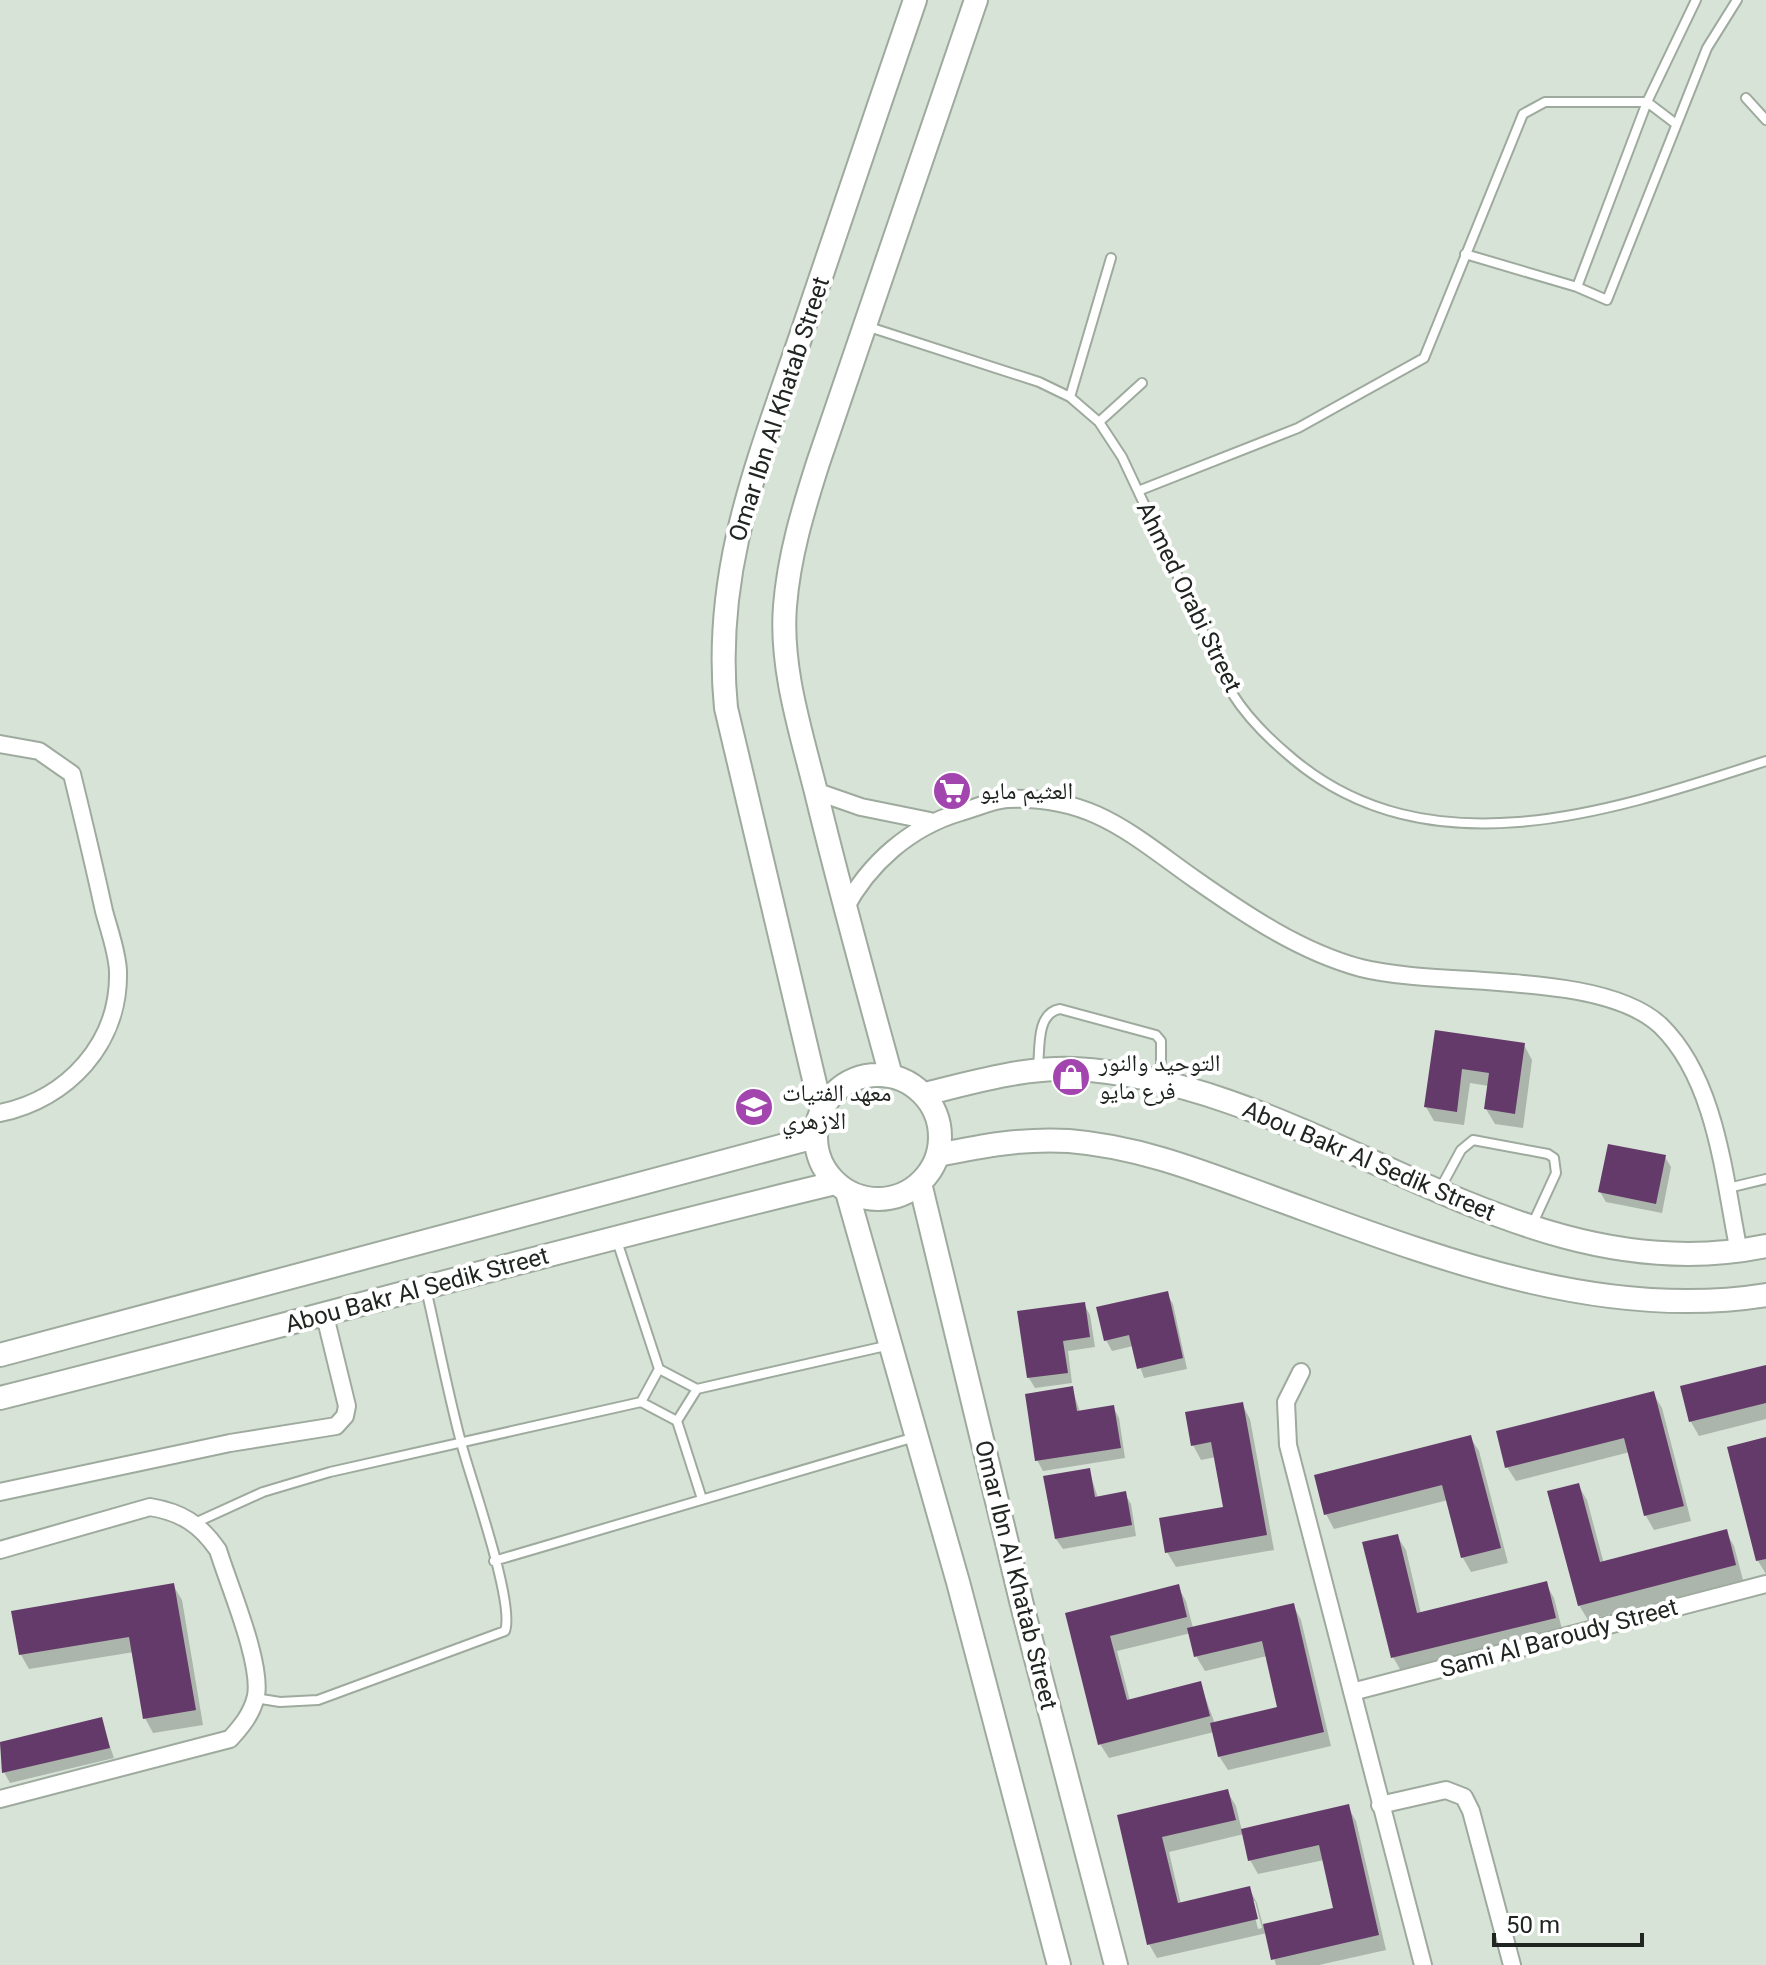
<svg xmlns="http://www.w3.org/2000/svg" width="1766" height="1965" font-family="Roboto,'Noto Naskh Arabic',sans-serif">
	<rect width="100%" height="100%" fill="#d6e3d6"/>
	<!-- shadow -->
	<path fill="#0003" fill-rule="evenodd" d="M1437 1033 1524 1045 1532 1060 1523 1128 1495 1124 1486 1109 1489 1086 1470 1083 1464 1125 1434 1121 1426 1107Z
		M1665 1157 1671 1167 1662 1213 1606 1202 1600 1192Z
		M1167 1294 1173 1304 1187 1369 1144 1378 1133 1346 1112 1351 1106 1340Z
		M1084 1304 1090 1315 1095 1347 1068 1351 1072 1383 1035 1388 1029 1378Z
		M1766 1367V1419L1699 1436 1691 1422 1682 1387Z
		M1072 1388 1080 1412 1113 1407 1119 1418 1125 1458 1043 1471 1037 1460Z
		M1653 1393 1662 1408 1691 1521 1654 1530 1646 1516 1630 1452 1516 1481 1507 1467Z
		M1242 1404 1250 1419 1274 1550 1176 1567 1167 1552 1225 1509 1216 1457 1201 1460 1193 1445Z
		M1470 1437 1479 1451 1508 1563 1471 1572 1463 1558 1448 1500 1334 1529 1326 1514Z
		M1766 1439V1574L1758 1561 1730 1448Z
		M1089 1470 1098 1498 1125 1494 1131 1504 1136 1536 1063 1549 1056 1539Z
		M1578 1485 1587 1500 1604 1564 1726 1532 1734 1546 1743 1580 1588 1620 1579 1605Z
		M1397 1536 1406 1550 1421 1614 1546 1584 1554 1598 1563 1633 1401 1671 1393 1657Z
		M173 1585 182 1600 203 1725 153 1733 145 1718 134 1652 29 1669 21 1655 14 1612Z
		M1178 1587 1186 1601 1193 1628 1293 1605 1301 1620 1331 1746 1228 1770 1219 1756 1214 1732 1109 1758 1100 1744 1067 1614ZM1191 1633 1196 1656 1205 1671 1267 1656 1280 1709 1215 1724 1200 1683 1130 1701 1117 1651Z
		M101 1720 114 1758 10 1783 4 1772 0 1744Z
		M1227 1791 1236 1806 1242 1831 1348 1807 1356 1821 1386 1950 1319 1965H1276L1267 1933 1157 1958 1149 1944 1119 1816ZM1244 1834 1250 1860 1258 1874 1324 1860 1336 1910 1263 1926 1257 1903 1249 1888 1181 1904 1169 1852ZM1251 1901H1255L1262 1928 1258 1929Z"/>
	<!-- building -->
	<path fill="#643a6a" d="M1435 1030 1525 1043 1515 1114 1484 1109 1489 1073 1462 1069 1457 1112 1424 1107Z
		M1608 1144 1666 1155 1656 1204 1598 1192Z
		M1168 1291 1183 1358 1137 1369 1129 1335 1104 1341 1096 1307Z
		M1085 1302 1090 1337 1063 1341 1068 1373 1027 1378 1017 1311Z
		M1766 1365V1403L1689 1422 1680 1386Z
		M1073 1386 1077 1411 1114 1405 1121 1448 1035 1461 1025 1394Z
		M1654 1391 1684 1506 1644 1516 1624 1438 1505 1468 1496 1431Z
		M1243 1402 1267 1535 1165 1553 1159 1518 1223 1507 1211 1442 1191 1446 1185 1412Z
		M1471 1435 1501 1548 1461 1558 1442 1485 1324 1515 1314 1475Z
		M1766 1437V1559L1756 1561 1727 1447Z
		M1090 1468 1095 1497 1126 1491 1132 1525 1055 1539 1043 1476Z
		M1579 1483 1600 1562 1727 1529 1736 1565 1578 1606 1547 1491Z
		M1398 1534 1417 1613 1547 1581 1556 1618 1391 1658 1362 1542Z
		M174 1583 196 1710 143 1719 129 1637 19 1655 11 1611Z
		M1179 1584 1187 1617 1110 1636 1127 1700 1201 1681 1210 1716 1098 1745 1065 1613Z
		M1294 1603 1324 1732 1218 1757 1210 1723 1277 1707 1262 1641 1194 1657 1187 1628Z
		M102 1717 110 1748 2 1773 0 1742Z
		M1228 1789 1236 1820 1162 1837 1178 1903 1250 1886 1258 1919 1147 1945 1117 1815Z
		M1349 1804 1379 1935 1271 1960 1263 1924 1333 1908 1319 1845 1248 1861 1241 1829Z"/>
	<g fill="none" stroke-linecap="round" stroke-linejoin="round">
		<!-- lane casing -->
		<g stroke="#9eaa9e" stroke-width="12">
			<path id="lane" d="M1746 98 1766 120
				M1465 254 1577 287 1647 102 1676 124
				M1577 287 1607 300 1707 48 1737 0
				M866 326 1039 382 1070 397 1099 422 1122 457C1147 510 1172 563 1196 616 1208 641 1218 669 1232 693 1248 719 1270 740 1293 759 1431 874 1615 810 1766 761
				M1070 397 1111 258
				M1099 422 1142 383
				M1138 491 1298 428 1424 358 1523 114 1545 102H1647L1696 0
				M1038 1069C1040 1048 1036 1013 1060 1009L1156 1035 1161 1041V1082
				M1441 1187 1461 1150 1473 1140 1548 1154 1554 1158 1556 1173 1533 1223
				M1728 1188 1766 1179
				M617 1241 659 1369
				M641 1402 659 1369 697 1389 890 1345
				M677 1421 697 1389
				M195 1523 263 1492 330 1472 641 1402 677 1421 702 1499
				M494 1561 915 1437
				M255 1698 280 1702 318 1700 505 1631C515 1603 471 1480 462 1446 448 1394 438 1341 426 1289"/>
		</g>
		<!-- street casing -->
		<g stroke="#9eaa9e" stroke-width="20">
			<path id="street" d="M0 744 39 751 72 774C83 819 94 865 104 911 109 930 117 951 118 971 120 1043 68 1099 0 1113
				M815 791 861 807 930 821
				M844 910C869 863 910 827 961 812 976 808 992 800 1007 799 1092 795 1132 835 1196 880 1246 915 1301 952 1361 968 1440 988 1602 970 1661 1026 1717 1081 1724 1179 1739 1252
				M1301 1372 1286 1402 1288 1445 1423 1965
				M0 1492 230 1443 336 1426 345 1416 347 1406 325 1316
				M0 1550 150 1507C181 1512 200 1524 218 1550 229 1586 262 1662 256 1696 252 1714 241 1727 230 1739L0 1799
				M1352 1692 1766 1584
				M1380 1805 1446 1790 1464 1797 1471 1811 1512 1965"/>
		</g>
		<!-- secondary casing -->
		<g stroke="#9eaa9e" stroke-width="26">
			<path id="secondary" d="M816 1137a62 62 0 1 1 124 0a62 62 0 1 1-124 0Z
				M891 1076C865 981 839 887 816 792 801 732 780 668 785 606 789 556 803 510 818 463L976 0
				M925 1094C973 1082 1025 1067 1075 1069 1318 1082 1515 1298 1766 1246
				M821 1109 726 708C712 568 760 457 804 327 840 218 878 109 915 0
				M938 1155C982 1146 1024 1138 1069 1141 1144 1147 1210 1175 1279 1200 1433 1256 1599 1322 1766 1295
				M920 1183 1023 1609 1116 1965
				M847 1192 958 1582 1059 1965
				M0 1355 815 1137
				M0 1398C279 1328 555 1250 835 1183"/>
		</g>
		<!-- lane -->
		<use href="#lane" stroke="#fff" stroke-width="8"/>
		<!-- street -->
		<use href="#street" stroke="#fff" stroke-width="16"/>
		<!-- secondary -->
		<use href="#secondary" stroke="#fff" stroke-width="22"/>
	</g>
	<!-- icons -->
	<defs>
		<g id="supermarket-disc" transform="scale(2)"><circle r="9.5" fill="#a245ae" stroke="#fff"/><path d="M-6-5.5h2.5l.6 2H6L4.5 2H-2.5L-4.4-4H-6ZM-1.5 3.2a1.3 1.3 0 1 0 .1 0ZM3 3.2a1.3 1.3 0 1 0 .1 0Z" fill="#fff"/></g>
		<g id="shop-disc" transform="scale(2)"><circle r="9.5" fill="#a245ae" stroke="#fff"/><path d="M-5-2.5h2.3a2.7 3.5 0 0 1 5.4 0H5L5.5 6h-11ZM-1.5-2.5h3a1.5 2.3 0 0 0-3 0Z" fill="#fff"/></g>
		<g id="school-disc" transform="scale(2)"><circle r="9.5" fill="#a245ae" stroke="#fff"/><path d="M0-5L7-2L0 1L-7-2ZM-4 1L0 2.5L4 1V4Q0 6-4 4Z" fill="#fff"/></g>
	</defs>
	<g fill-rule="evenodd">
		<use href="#supermarket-disc" x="952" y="791"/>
		<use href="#shop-disc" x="1071" y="1077"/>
		<use href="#school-disc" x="754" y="1107"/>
	</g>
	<g text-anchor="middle" stroke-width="8" stroke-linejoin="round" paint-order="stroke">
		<!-- street labels -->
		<g font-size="24" fill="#202521" stroke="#fff">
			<text transform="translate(779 409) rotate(-72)" y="8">Omar Ibn Al Khatab Street</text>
			<text transform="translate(1189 597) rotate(64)" y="8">Ahmed Orabi Street</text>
			<text transform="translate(1369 1161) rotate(23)" y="8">Abou Bakr Al Sedik Street</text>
			<text transform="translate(417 1290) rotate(-15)" y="8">Abou Bakr Al Sedik Street</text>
			<text transform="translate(1016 1575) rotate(76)" y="8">Omar Ibn Al Khatab Street</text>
			<text transform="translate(1559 1638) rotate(-15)" y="8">Sami Al Baroudy Street</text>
		</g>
		<!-- poi labels -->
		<g font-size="24" fill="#202521" stroke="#fff" text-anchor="start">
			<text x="980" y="799">العثيم مايو</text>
			<text x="1099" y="1071">التوحيد والنور<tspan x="1099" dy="28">فرع مايو</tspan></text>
			<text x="782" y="1101">معهد الفتيات<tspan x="782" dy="28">الازهري</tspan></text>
		</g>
	</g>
	<!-- scale -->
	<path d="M1494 1933v12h148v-12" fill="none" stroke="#202521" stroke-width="4"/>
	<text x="1506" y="1933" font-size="24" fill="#202521" stroke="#ffffff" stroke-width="6" paint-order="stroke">50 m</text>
</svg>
